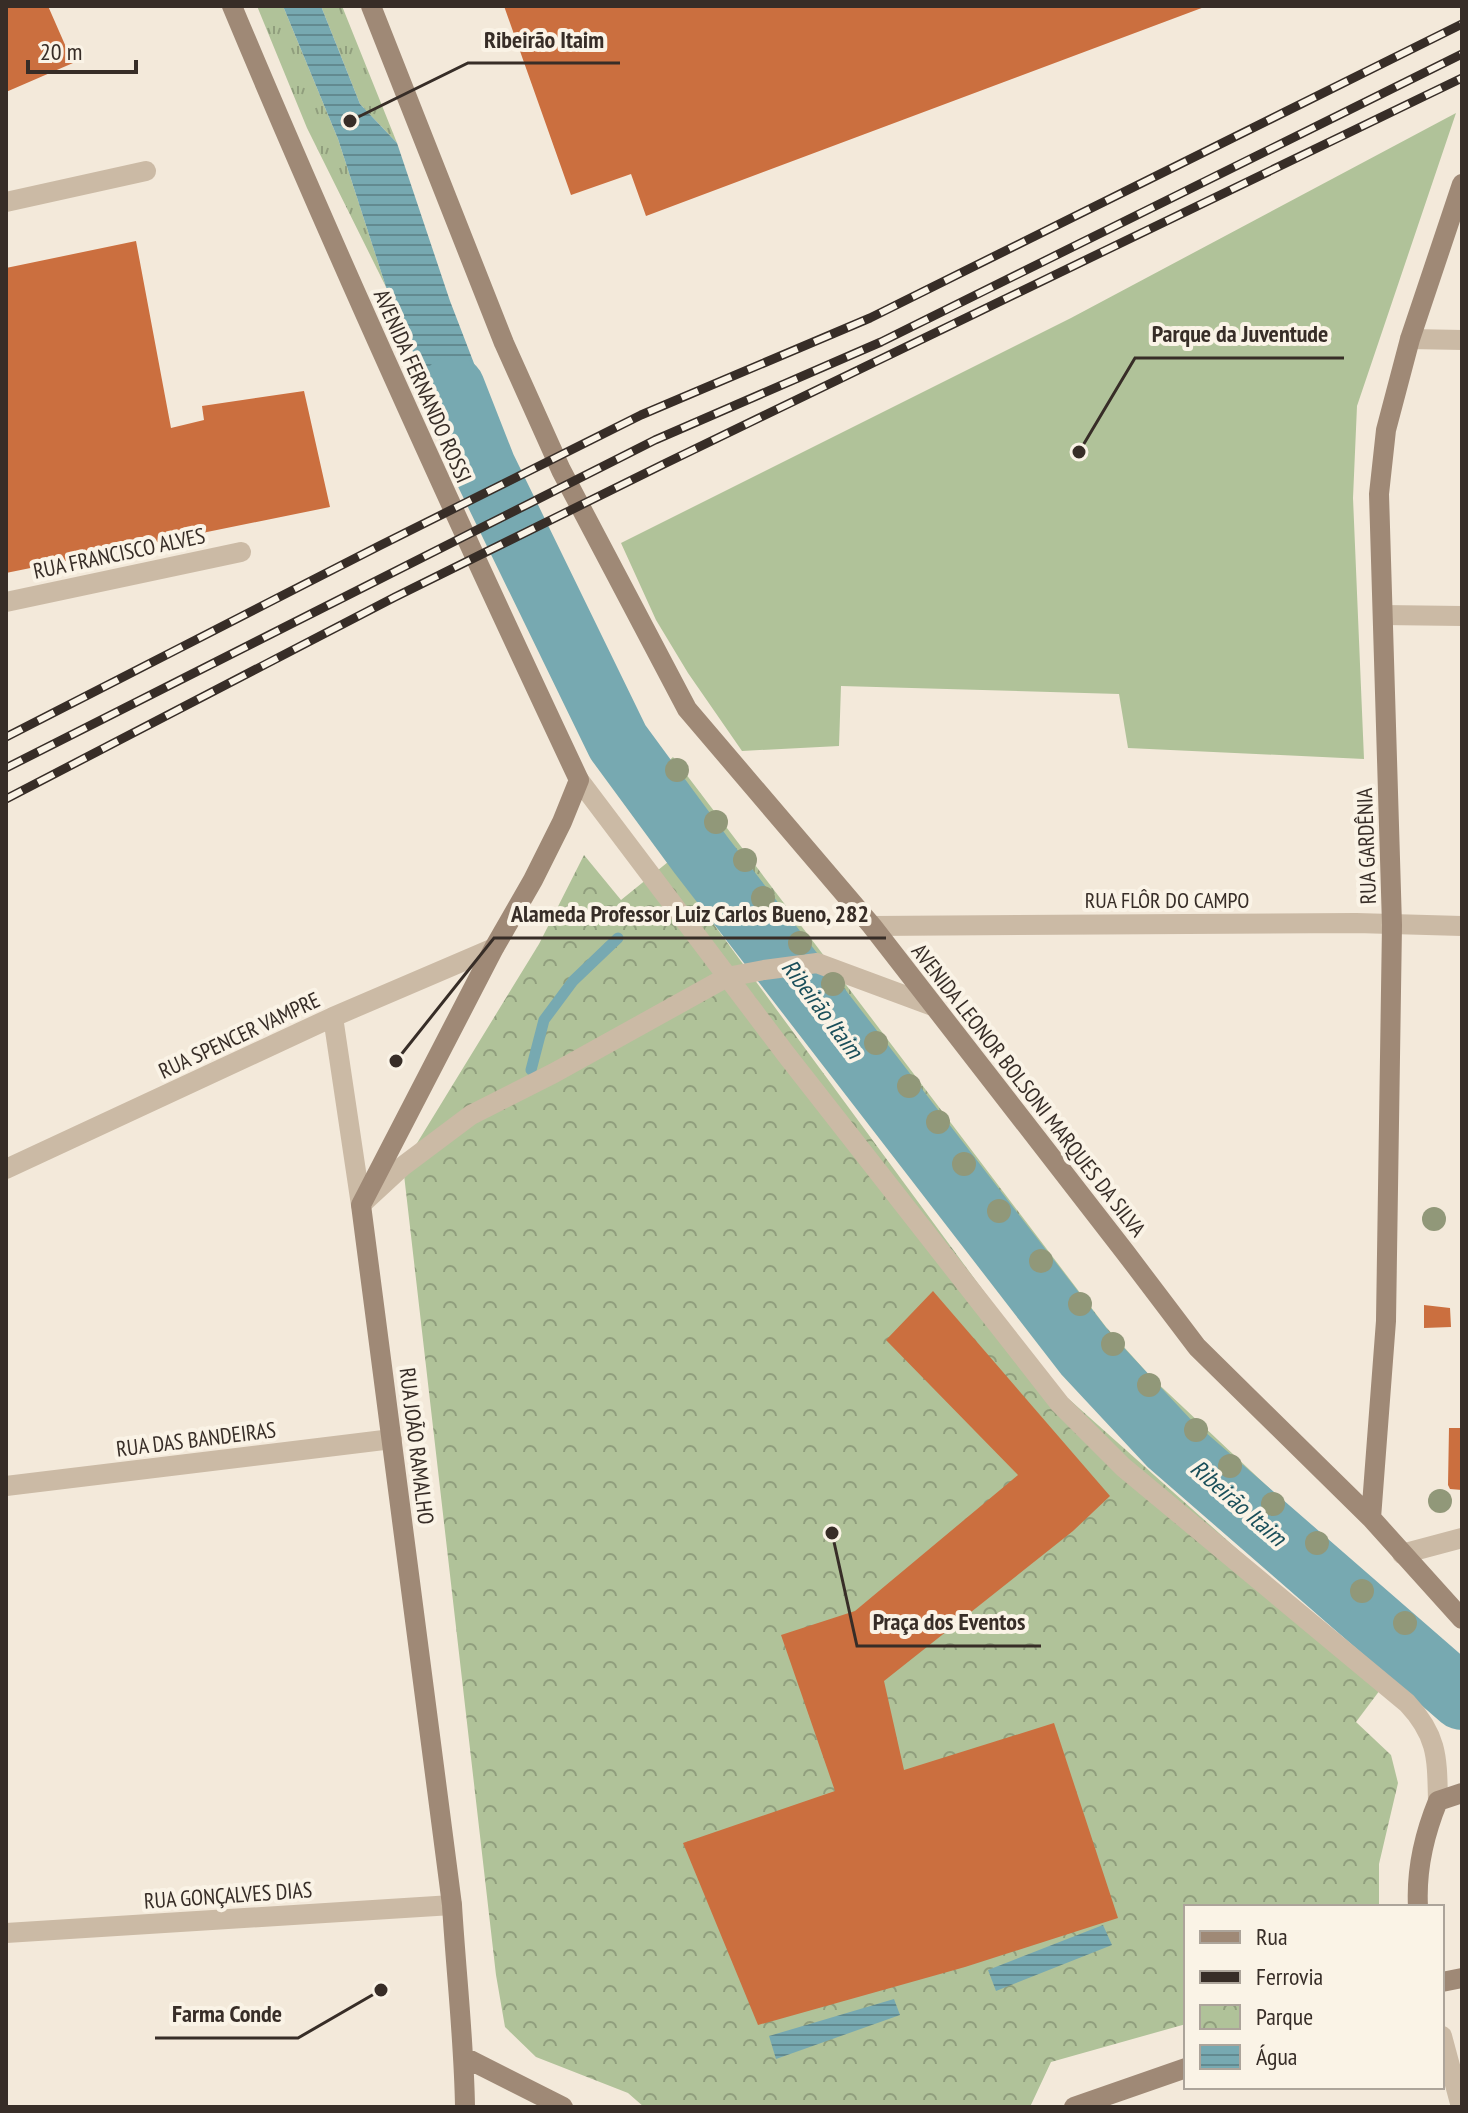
<svg xmlns="http://www.w3.org/2000/svg" width="1468" height="2113" font-family="'PT Sans Narrow',sans-serif">
	<defs>
		<pattern id="grass-tufts" width="24" height="20" patternUnits="userSpaceOnUse" patternTransform="scale(2)"><rect width="24" height="20" fill="#b0c299"/><path d="M3 7l-1-3M5 7V3M7 7l1-3M15 17l-1-3M17 17v-4M19 17l1-3" fill="none" stroke="#909e7d"/></pattern>
		<pattern id="park-crowns" width="20" height="18" patternUnits="userSpaceOnUse" patternTransform="scale(2)"><rect width="20" height="18" fill="#b0c299"/><path d="M2 6a3 3 0 1 1 6 0M12 15a3 3 0 1 1 6 0" fill="none" stroke="#909e7d"/></pattern>
		<pattern id="water-rules" width="6" height="5" patternUnits="userSpaceOnUse" patternTransform="scale(2)"><rect width="6" height="5" fill="#77a9b1"/><path d="M0 2.5h6" fill="none" stroke="#628a90"/></pattern>
	</defs>
	<rect width="100%" height="100%" fill="#f3e9da"/>
	<!-- grass -->
	<path fill="url(#grass-tufts)" d="M257 6H283L338 139 386 287 307 128Z
		M321 6H342L397 143 360 104Z
		M673 757 1106 1327 1151 1377 1439 1648 1429 1658 1140 1394 1107 1357 806 953 664 765Z"/>
	<!-- park -->
	<path fill="url(#park-crowns)" d="M584 855 621 900 668 862 1052 1384 1386 1682 1356 1722 1391 1755 1398 1783 1379 1864V1907H1186V2024L1051 2062 1030 2107H644L628 2093 536 2057 505 2027 496 1975 403 1166 539 944Z"/>
	<!-- pitch -->
	<path fill="#b0c299" d="M1456 113 1357 406 1353 498 1364 759 1128 748 1119 694 841 686 839 746 742 751 688 673 656 620 621 543 1071 318Z"/>
	<!-- water -->
	<path fill="url(#water-rules)" d="M283 6H321L360 104 397 143 450 301 510 457 465 477 386 287 338 139Z
		M1103 1925 1112 1945 996 1991 988 1970Z
		M894 1999 900 2015 776 2059 769 2036Z"/>
	<g fill="none" stroke-linecap="round" stroke-linejoin="round">
		<!-- stream -->
		<path stroke="#77a9b1" stroke-width="11" d="M531 1070 544 1020 573 981 618 938"/>
		<!-- river -->
		<path stroke="#77a9b1" stroke-width="64" d="M453 388 484 467 618 742 701 855 1086 1354 1169 1443 1462 1698"/>
	</g>
	<!-- building -->
	<path fill="#cb6f3f" d="M6 6H48L73 63 6 92Z
		M504 6H1207L646 216 631 174 571 195Z
		M136 241 171 428 204 420 202 406 304 391 330 507 6 573V268Z
		M933 1291 1110 1496 1073 1531 884 1681 904 1770 1054 1723 1118 1918 965 1967 758 2025 683 1843 835 1791 781 1635 855 1611 1018 1475 886 1340Z
		M1424 1305 1450 1308 1451 1327 1424 1328Z
		M1449 1428H1462V1490L1450 1489 1448 1485Z"/>
	<g fill="none" stroke-linecap="round" stroke-linejoin="round">
		<!-- lane -->
		<path stroke="#cbbaa5" stroke-width="20" d="M6 202 146 171"/>
		<!-- street -->
		<path stroke="#cbbaa5" stroke-width="20" d="M1410 339 1462 340
			M6 602 241 552
			M1383 615 1462 616
			M579 780 785 1053 1060 1404 1123 1467 1407 1703C1438 1736 1437 1758 1438 1801
			M872 926 1356 923 1462 926
			M333 1017 361 1205
			M6 1169 333 1017 494 948
			M364 1202 403 1166 471 1115 554 1073 727 977 764 970 817 963 933 1006
			M6 1486 392 1439
			M1402 1554 1462 1538
			M6 1933 452 1905
			M1442 2036 1461 2107"/>
		<!-- secondary -->
		<path stroke="#9f8976" stroke-width="20" d="M232 6C341 267 459 525 579 780L562 822 533 880 494 948 361 1205 452 1905C456 1972 464 2040 465 2107
			M371 6 504 343 561 470 687 709 872 926 1125 1252 1197 1347 1371 1518 1462 1619
			M1371 1518 1386 1321 1392 925 1379 494 1386 430 1410 339 1462 184
			M1418 1907C1416 1870 1424 1835 1438 1801L1462 1793
			M1442 1982 1462 1978
			M464 2057 563 2107
			M1074 2107 1186 2068"/>
		<!-- rail casing -->
		<g stroke="#372d27" stroke-width="9">
			<path id="rail" d="M6 737 379 546 641 415 870 318 1462 24
				M6 768 655 440 881 342 1462 54
				M6 799 395 597 666 463 1462 78"/>
		</g>
		<!-- rail -->
		<use href="#rail" stroke="#faf3e6" stroke-width="6" stroke-dasharray="18" stroke-linecap="butt"/>
	</g>
	<!-- trees -->
	<g fill="#919879">
		<circle cx="677" cy="770" r="12"/>
		<circle cx="716" cy="822" r="12"/>
		<circle cx="745" cy="860" r="12"/>
		<circle cx="763" cy="898" r="12"/>
		<circle cx="800" cy="943" r="12"/>
		<circle cx="833" cy="984" r="12"/>
		<circle cx="876" cy="1043" r="12"/>
		<circle cx="909" cy="1086" r="12"/>
		<circle cx="938" cy="1122" r="12"/>
		<circle cx="964" cy="1164" r="12"/>
		<circle cx="999" cy="1211" r="12"/>
		<circle cx="1434" cy="1219" r="12"/>
		<circle cx="1041" cy="1261" r="12"/>
		<circle cx="1080" cy="1304" r="12"/>
		<circle cx="1113" cy="1344" r="12"/>
		<circle cx="1149" cy="1385" r="12"/>
		<circle cx="1196" cy="1430" r="12"/>
		<circle cx="1230" cy="1466" r="12"/>
		<circle cx="1440" cy="1501" r="12"/>
		<circle cx="1273" cy="1504" r="12"/>
		<circle cx="1317" cy="1543" r="12"/>
		<circle cx="1362" cy="1591" r="12"/>
		<circle cx="1405" cy="1623" r="12"/>
	</g>
	<g text-anchor="middle" stroke-width="8" stroke-linejoin="round" paint-order="stroke">
		<!-- street labels -->
		<g font-size="22" fill="#372d27" stroke="#faf3e6">
			<text transform="translate(423 386) rotate(66)" y="8">AVENIDA FERNANDO ROSSI</text>
			<text transform="translate(119 553) rotate(-12)" y="8">RUA FRANCISCO ALVES</text>
			<text transform="translate(1366 846) rotate(-92)" y="8">RUA GARDÊNIA</text>
			<text x="1167" y="908">RUA FLÔR DO CAMPO</text>
			<text transform="translate(239 1035) rotate(-25)" y="8">RUA SPENCER VAMPRE</text>
			<text transform="translate(1029 1090) rotate(52)" y="8">AVENIDA LEONOR BOLSONI MARQUES DA SILVA</text>
			<text transform="translate(196 1439) rotate(-7)" y="8">RUA DAS BANDEIRAS</text>
			<text transform="translate(417 1446) rotate(83)" y="8">RUA JOÃO RAMALHO</text>
			<text transform="translate(228 1895) rotate(-4)" y="8">RUA GONÇALVES DIAS</text>
		</g>
		<!-- water labels -->
		<g font-size="24" font-style="italic" fill="#1a4f5a" stroke="#faf3e6">
			<text transform="translate(822 1009) rotate(53)" y="8">Ribeirão Itaim</text>
			<text transform="translate(1238 1503) rotate(41)" y="8">Ribeirão Itaim</text>
		</g>
	</g>
	<!-- callouts -->
	<path fill="none" stroke="#372d27" stroke-width="3" d="M350 121L468 63H620M1079 452L1135 358H1344M396 1061L494 938H886M832 1533L857 1646H1041M381 1990L298 2038H155"/>
	<g fill="#372d27" stroke="#faf3e6" stroke-width="3">
		<circle cx="350" cy="121" r="8"/>
		<circle cx="1079" cy="452" r="8"/>
		<circle cx="396" cy="1061" r="8"/>
		<circle cx="832" cy="1533" r="8"/>
		<circle cx="381" cy="1990" r="8"/>
	</g>
	<g font-size="24" text-anchor="middle" font-weight="bold" fill="#372d27" stroke="#faf3e6" stroke-width="8" stroke-linejoin="round" paint-order="stroke">
		<text x="544" y="48">Ribeirão Itaim</text>
		<text x="1240" y="342">Parque da Juventude</text>
		<text x="690" y="922">Alameda Professor Luiz Carlos Bueno, 282</text>
		<text x="949" y="1630">Praça dos Eventos</text>
		<text x="227" y="2022">Farma Conde</text>
	</g>
	<!-- border -->
	<rect width="1468" height="2113" fill="none" stroke="#372d27" stroke-width="16"/>
	<!-- legend -->
	<rect x="1184" y="1905" width="260" height="184" fill="#faf3e6" stroke="#aca49a" stroke-width="2"/>
	<rect x="1200" y="1931" width="40" height="12" fill="#9f8976" stroke="#aca49a" stroke-width="2"/>
	<text x="1256" y="1945" font-size="24" fill="#372d27">Rua</text>
	<rect x="1200" y="1971" width="40" height="12" fill="#372d27" stroke="#aca49a" stroke-width="2"/>
	<text x="1256" y="1985" font-size="24" fill="#372d27">Ferrovia</text>
	<rect x="1200" y="2005" width="40" height="24" fill="url(#park-crowns)" stroke="#aca49a" stroke-width="2"/>
	<text x="1256" y="2025" font-size="24" fill="#372d27">Parque</text>
	<rect x="1200" y="2045" width="40" height="24" fill="url(#water-rules)" stroke="#aca49a" stroke-width="2"/>
	<text x="1256" y="2065" font-size="24" fill="#372d27">Água</text>
	<!-- scale -->
	<path d="M28 60v12h108v-12" fill="none" stroke="#372d27" stroke-width="4"/>
	<text x="40" y="60" font-size="24" fill="#372d27" stroke="#faf3e6" stroke-width="6" paint-order="stroke">20 m</text>
</svg>
